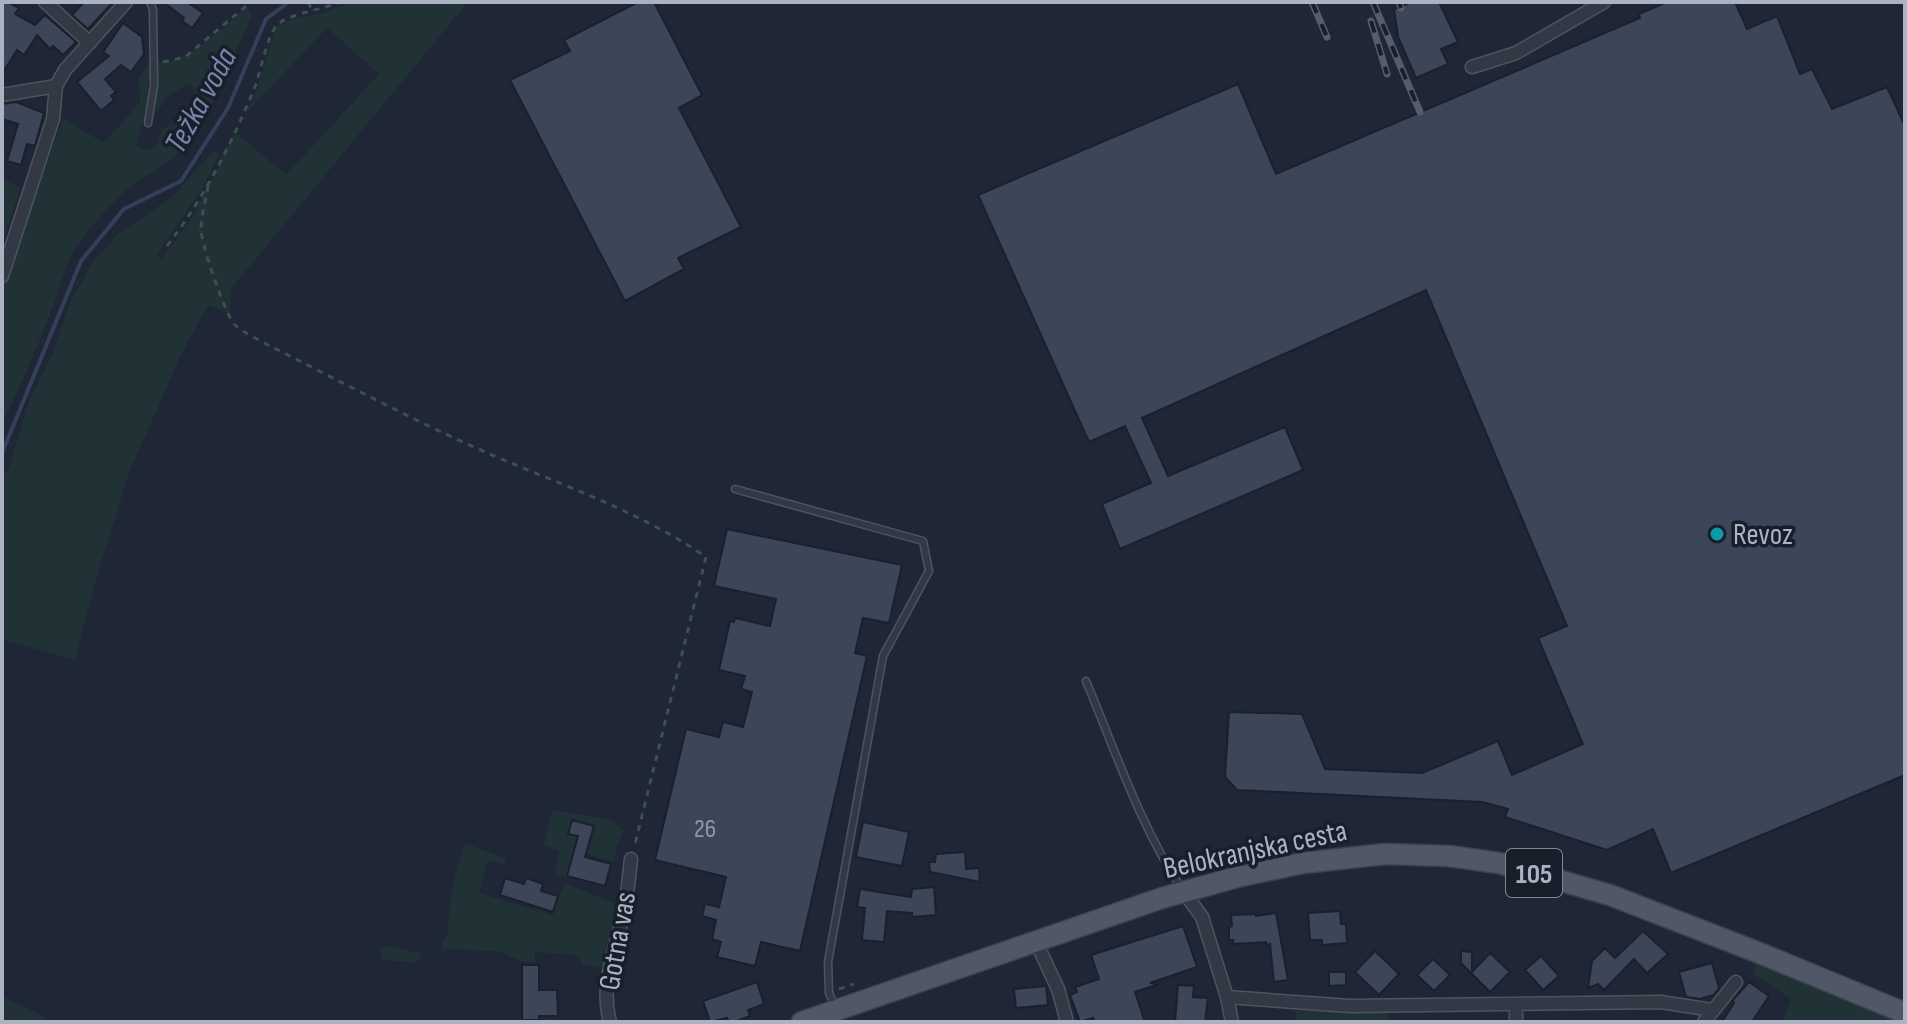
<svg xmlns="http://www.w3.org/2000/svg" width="1907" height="1024" font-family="'Sofia Sans Condensed',sans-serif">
	<rect width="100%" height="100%" fill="#1f2635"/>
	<!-- green -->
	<path fill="#203236" d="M352 2H468L231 289 230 314 208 305 181 355 129 473 97 576 75 660 2 640V478L9 468 29 401 53 353 70 302 94 260 118 234 172 197 212 153H219L203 188 157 254 162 259 193 216 235 132 286 175 379 74 327 28 245 114 256 91 276 28 289 20 323 13Z
		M247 7 252 16C228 64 213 121 172 159 162 168 147 174 136 182 113 200 96 221 78 244 67 257 60 288 53 306 38 346 22 385 2 423V292L63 118 104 143 140 102 139 78 152 59 145 112 136 146 143 150 152 148 159 142V133L178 117 195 94V87L188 84 168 96 158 111 153 108 157 96V61C182 70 227 23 247 7Z
		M2 178 20 188 2 246Z
		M552 810 612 820 624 831 617 845 614 862 576 851 566 877 555 874 559 851 544 845Z
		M465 843 506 859 505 865 488 860 479 893 552 915 565 883 616 904C615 926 605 945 602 967L582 965 578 955 535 952V963L521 961 497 951 442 949V940L447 937 452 886Z
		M387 946 420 953 421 958 416 963 383 960 380 950Z
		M1757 959 1905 1022H1782L1791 999 1753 974Z
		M2 996 55 1022H2Z
		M1296 1009 1387 1012 1388 1022H1296Z"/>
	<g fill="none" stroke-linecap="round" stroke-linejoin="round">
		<!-- stream -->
		<path stroke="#32405c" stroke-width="4" d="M2 453 81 261 124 209 181 181 228 108 266 19 289 2"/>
	</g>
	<!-- building -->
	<path fill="#3c4658" stroke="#1a202c" stroke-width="2" d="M2 2H8L19 8 15 14 35 25 45 15 76 42 63 55 53 46 50 49 37 35 24 55 17 50 2 74Z
		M84 2H113L88 29 72 15Z
		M163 2H187L203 13 192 28 182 21 184 18Z
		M638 2H654L702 95 679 108 741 227 678 258 684 269 625 301 510 80 570 51 564 40Z
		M1412 2H1439L1458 42 1441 49 1448 64 1416 78 1398 37 1394 9Z
		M1667 2H1735L1747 29 1777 16 1800 74 1812 69 1832 109 1887 87 1905 126V775L1671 873 1653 829 1607 850 1505 817 1508 809 1482 802 1237 790 1225 777 1229 712 1302 714 1325 769 1422 773 1498 741 1512 775 1583 744 1538 638 1567 626 1426 290 1142 418 1168 476 1285 427 1303 470 1120 549 1102 504 1151 483 1125 426 1089 442 978 195 1238 84 1276 174 1640 18 1639 14Z
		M123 23 142 37 144 54 131 72 121 65 105 79 116 92 111 96 114 100 101 111 77 82 109 56 103 52Z
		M16 102 44 113 35 146 27 144 21 165 7 161 18 124 2 119V104Z
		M727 529 902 565 889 623 863 618 855 653 867 656 800 951 761 942 755 966 717 957 721 942 712 939 716 920 702 916 705 904 719 907 726 877 655 860 686 729 719 737 723 722 743 727 752 692 741 689 745 676 719 670 730 621 734 622 735 618 770 626 776 599 714 586Z
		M572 820 594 826 585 857 611 864 605 886 567 876 578 836 568 834Z
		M863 822 909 832 902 866 856 857Z
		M965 852 966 869 979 868 980 882 930 872 929 862H935L936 854Z
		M505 878 524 884 526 878 543 884 541 891 558 896 553 912 500 895Z
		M934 887 936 915 912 917V913L887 911 884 942 862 940 865 908 857 907 860 889 911 897 912 889Z
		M1340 911 1341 924H1346L1347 943 1322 945V940H1310L1308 913Z
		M1276 913 1288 980 1274 982 1270 944 1266 945V942L1233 944V940H1229V927L1232 926 1231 915 1256 914V916Z
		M1183 926 1197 967 1150 983 1159 984 1135 992 1145 1022H1095L1093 1018 1080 1022 1070 995 1077 992 1075 987 1099 979 1091 955Z
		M1643 931 1668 954 1647 973 1634 959 1604 990 1598 984 1588 988 1592 961 1605 948 1615 958Z
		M1375 951 1399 974 1379 995 1355 972Z
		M1461 951 1472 952V972L1490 953 1510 972 1490 992 1461 963Z
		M1541 956 1559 976 1543 990 1525 970Z
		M1433 959 1450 975 1434 991 1417 975Z
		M1712 963 1719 988 1714 995 1700 999 1686 997 1679 972Z
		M522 965H539V990H557L558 1016H539V1020H522Z
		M1329 972H1346V985L1329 986Z
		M757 982 764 1004 748 1010 750 1016 734 1022H729L727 1018 710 1022 703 1001Z
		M1749 982 1769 996 1752 1022H1722L1734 1003 1732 1001Z
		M1178 985 1194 986 1193 997 1208 998 1205 1022H1175Z
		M1046 986 1048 1005 1016 1008 1014 989Z"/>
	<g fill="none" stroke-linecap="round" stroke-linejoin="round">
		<!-- lane casing -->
		<g stroke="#4c5361" stroke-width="9">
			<path id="lane" d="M148 123 154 85 153 10 150 2
				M735 489 923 541 929 571 883 656 828 962 829 993 835 1006
				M1086 681C1115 750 1140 826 1182 889"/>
		</g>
		<!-- street casing -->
		<g stroke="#4c5361" stroke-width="15">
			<path id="street" d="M45 2 90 43
				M1472 67 1516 53 1604 2
				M2 95 56 86
				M2 276 53 119 56 86 65 70 126 2
				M1184 892 1202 917 1227 997 1232 1022
				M1036 942 1058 989 1067 1022
				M1227 997 1350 1006 1661 1002 1712 1010
				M610 1022C599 983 617 948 624 910 628 893 629 876 631 859
				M1516 1022V1004
				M1704 1022 1736 982"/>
		</g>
		<!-- primary casing -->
		<g stroke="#3b424f" stroke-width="23">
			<path id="primary" d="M802 1022 1162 898 1241 876 1303 863 1385 854 1449 856 1499 863 1610 895 1757 952 1905 1013"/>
		</g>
		<!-- path -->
		<path stroke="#3e4f53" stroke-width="3" stroke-dasharray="6 6" stroke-linecap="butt" d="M308 2 313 12
			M163 62 185 57 251 2
			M208 186C206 200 201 216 201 230 201 243 226 317 235 325 244 333 258 339 268 345 342 382 416 422 492 455 564 486 641 512 706 557L634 848
			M167 246C204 198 231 145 254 89 261 72 266 38 277 25 288 14 324 9 341 2
			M839 989 854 984"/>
		<!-- lane -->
		<use href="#lane" stroke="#323945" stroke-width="6"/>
		<!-- street -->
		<use href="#street" stroke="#323945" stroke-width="12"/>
		<!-- primary -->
		<use href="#primary" stroke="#505766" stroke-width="20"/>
		<!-- rail casing -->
		<g stroke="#545c6d" stroke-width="7">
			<path id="rail" d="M1312 2 1327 37
				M1373 2 1420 112
				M1399 2 1401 8
				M1371 21 1387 74"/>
		</g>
		<!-- rail -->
		<use href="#rail" stroke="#181e2a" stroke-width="4" stroke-dasharray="12" stroke-linecap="butt"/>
	</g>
	<!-- markers -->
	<circle fill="#0f9aa8" stroke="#181e2a" stroke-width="3" cx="1717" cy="534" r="8"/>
	<g text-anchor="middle" stroke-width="7" stroke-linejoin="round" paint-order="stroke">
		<!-- number labels -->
		<g font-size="26" fill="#8f98a8">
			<text x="705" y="837">26</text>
		</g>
		<!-- shield labels -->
		<rect fill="#181e2a" stroke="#7f8695" stroke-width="2" x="1506" y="849" width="56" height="48" rx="6"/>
		<g font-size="28" font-weight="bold" fill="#abb3c3">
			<text x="1534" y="883">105</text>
		</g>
		<!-- poi labels -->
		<g font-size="30" fill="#abb3c3" stroke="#181e2a" text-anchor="start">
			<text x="1733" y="544">Revoz</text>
		</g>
		<!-- street labels -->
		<g font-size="30" fill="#abb3c3" stroke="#181e2a">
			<text transform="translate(1255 849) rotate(-12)" y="10">Belokranjska cesta</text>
			<text transform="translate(617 941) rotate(-80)" y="10">Gotna vas</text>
		</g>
		<!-- water labels -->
		<g font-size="32" font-style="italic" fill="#7487ab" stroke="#181e2a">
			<text transform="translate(200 100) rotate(-61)" y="11">Težka voda</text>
		</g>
	</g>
	<!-- border -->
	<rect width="1907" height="1024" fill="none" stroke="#abb3c3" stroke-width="8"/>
</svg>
